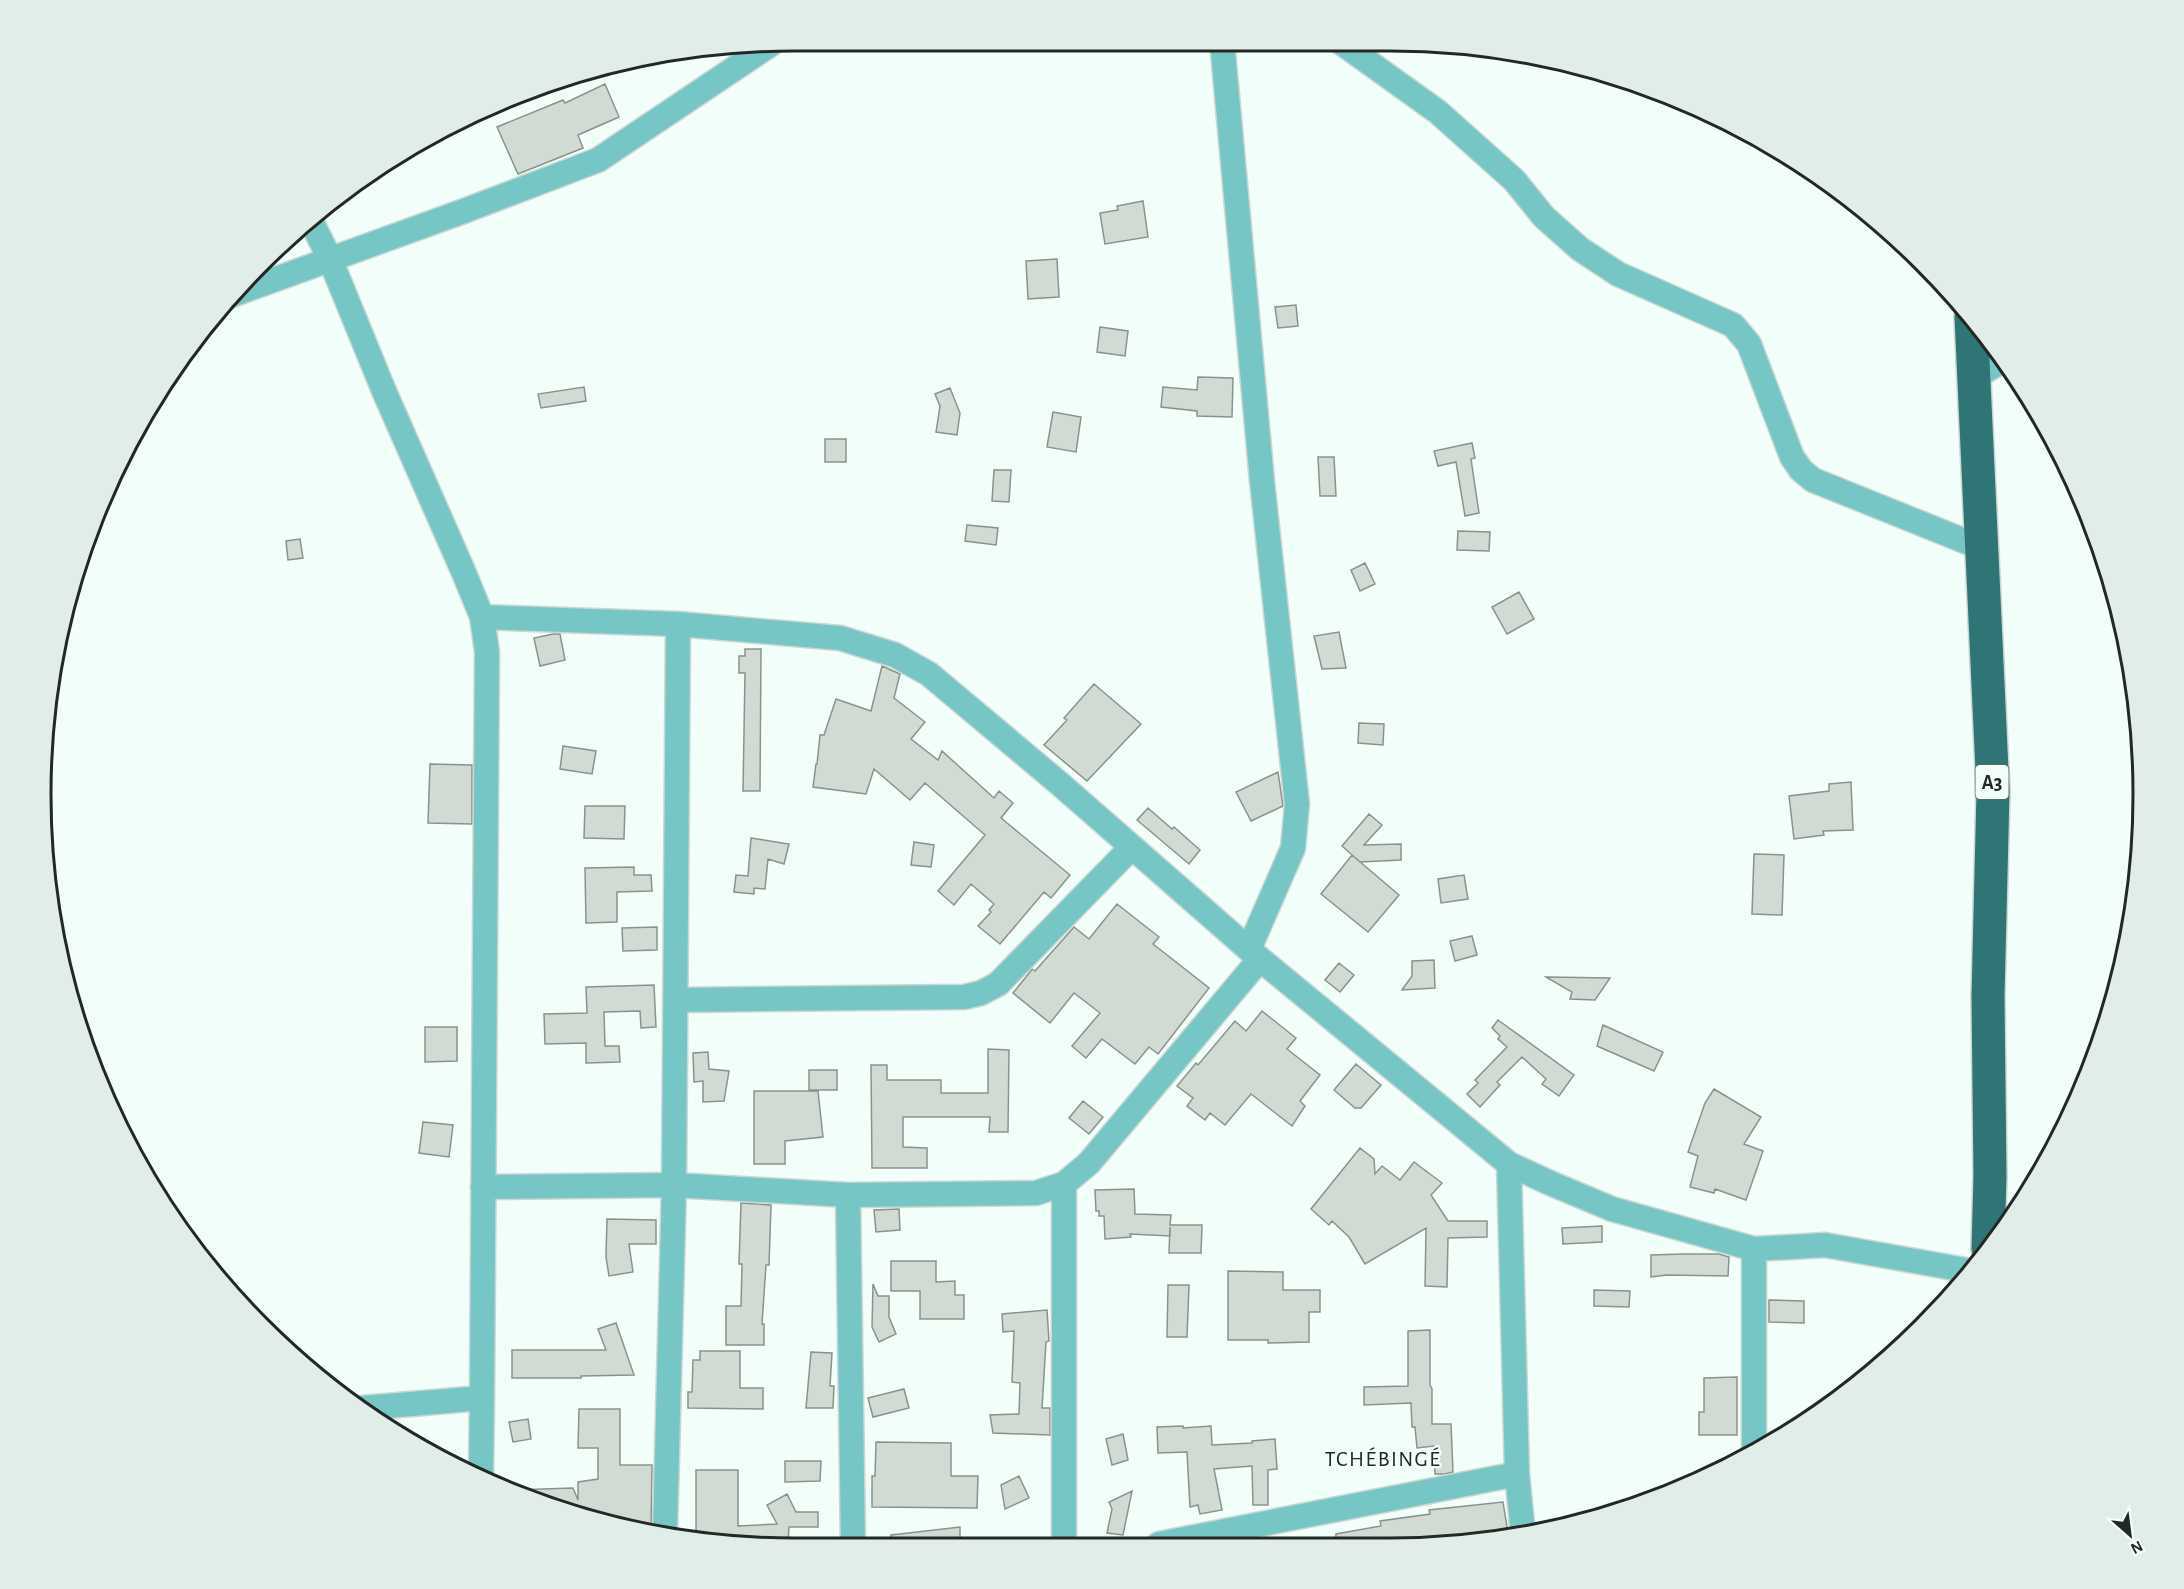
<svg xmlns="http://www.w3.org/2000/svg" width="2184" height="1589" font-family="'Alegreya Sans',sans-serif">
	<rect width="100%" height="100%" fill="#f1fefa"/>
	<!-- building -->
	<path fill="#d2dbd3" stroke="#8a938b" stroke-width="1.5" d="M605 84 619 117 578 135 583 148 518 174 497 127 563 100 565 103Z
		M1143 201 1148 237 1105 244 1100 213 1118 210 1117 206Z
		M1057 259 1059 297 1028 299 1026 261Z
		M1296 305 1298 326 1278 328 1275 307Z
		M1100 327 1128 331 1125 356 1097 352Z
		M1198 377 1233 378 1232 417 1197 416V411L1161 407 1163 387 1197 390Z
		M584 387 586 401 541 408 538 394Z
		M950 388 960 413 957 435 936 432 940 406 935 394Z
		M1053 412 1081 417 1076 452 1047 447Z
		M825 439H846V462H825Z
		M1472 443 1475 458 1471 459 1479 513 1465 516 1456 462 1438 466 1434 451Z
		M1318 457H1334L1336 496H1320Z
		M994 470H1011L1009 502 992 501Z
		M967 525 998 528 996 545 965 541Z
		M1458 531 1490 532 1489 551 1457 550Z
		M300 539 303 558 288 560 286 541Z
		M1365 563 1375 584 1360 591 1351 570Z
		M1519 592 1534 619 1507 634 1492 607Z
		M1339 632 1346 668 1322 669 1314 636Z
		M553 634H560L565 660 540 666 534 638Z
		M745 649H761L760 791H743L745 673H739V656H745Z
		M882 666 900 674 894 698 925 722 911 739 938 760 942 751 994 798 999 791 1013 803 1001 818 1070 875 1051 898 1044 892 1000 944 978 926 991 912 989 910 994 904 971 884 954 905 938 891 985 835 925 783 910 800 874 769 866 794 813 787 816 764H817L820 735H824L836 699 871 711Z
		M1094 684 1141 724 1087 781 1044 745 1067 720 1064 718Z
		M1359 723 1384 724 1383 745 1358 743Z
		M563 746 596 751 592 774 560 769Z
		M430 764 472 765V824L428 823Z
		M1278 772 1283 806 1251 821 1236 792Z
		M1851 782 1853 830 1823 831 1824 835 1794 839 1789 796 1829 791V784Z
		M585 806H625L624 839 584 838Z
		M1148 808 1172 829 1174 827 1200 850 1189 864 1137 820Z
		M1369 814 1382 825 1364 845 1401 844V860L1360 862 1342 846Z
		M751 838 789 844 784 864 768 859 765 889 754 888V894L734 892 736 875 748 876Z
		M914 842 934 845 931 867 911 865Z
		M1754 854 1784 855 1782 915 1752 914Z
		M1352 855 1399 895 1368 932 1321 894Z
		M634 867V875H651L652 891 617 892V922L586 923 585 868Z
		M1464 875 1468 899 1441 903 1438 879Z
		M1117 904 1159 937 1153 944 1209 988 1158 1054 1149 1047 1135 1064 1102 1039 1086 1058 1072 1046 1100 1013 1074 993 1050 1023 1013 993 1030 972 1032 969 1035 971 1074 927 1089 939Z
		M657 927V950L623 951 622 928Z
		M1472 936 1477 955 1455 961 1450 941Z
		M1434 960 1435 988 1402 990 1412 976V961Z
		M1339 963 1354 975 1340 992 1325 980Z
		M1546 977 1610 978 1595 1000 1570 999 1572 992Z
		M654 985 656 1027 641 1028 640 1011 604 1012 605 1046H619L620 1062 586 1063V1043L545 1044 544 1014 587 1013 586 987Z
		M1262 1011 1296 1038 1287 1049 1320 1075 1300 1101 1305 1106 1292 1126 1251 1094 1225 1125 1210 1113 1205 1120 1187 1106 1193 1098 1177 1086 1196 1063 1198 1065 1235 1021 1246 1031Z
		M1498 1020 1574 1075 1559 1096 1542 1084 1546 1079 1522 1057 1497 1082 1500 1085 1480 1107 1467 1094 1478 1083 1475 1080 1507 1047 1498 1039 1500 1036 1492 1028Z
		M1603 1025 1663 1052 1654 1071 1597 1046Z
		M425 1027H457V1061L425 1062Z
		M988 1049 1009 1050 1008 1132H989L990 1117H903V1147L927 1148V1168H872L871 1065H887V1080H941V1093H988Z
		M708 1052 709 1069 729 1071 724 1101 703 1102V1081L694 1082 693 1053Z
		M1356 1064 1381 1085 1361 1108H1355L1334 1090Z
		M809 1070H837V1090H809Z
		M1714 1089 1761 1117 1744 1144 1763 1151 1746 1200 1715 1189 1714 1193 1690 1187 1698 1156 1688 1152 1705 1103Z
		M754 1091H818L823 1137 785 1141V1164H754Z
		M1083 1101 1103 1117 1089 1134 1069 1118Z
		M423 1122 453 1125 449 1157 419 1153Z
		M1360 1148 1374 1159 1375 1174 1382 1166 1400 1180 1414 1162 1442 1183 1431 1195 1448 1221H1487V1237L1448 1238 1447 1287 1425 1286 1426 1228 1365 1264 1349 1237 1332 1221 1329 1225 1311 1209Z
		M1134 1189 1135 1214 1171 1215 1170 1225H1202L1201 1253H1169L1170 1227V1236L1130 1234 1131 1237 1105 1239 1104 1216H1099V1211H1096L1095 1190Z
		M741 1203 771 1205 769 1265H766L762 1324H764V1345H726V1306H741L742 1264H739Z
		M899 1209 900 1230 876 1232 874 1210Z
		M607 1219 656 1220V1244H629L633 1272 609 1276 606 1257Z
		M1602 1226V1242L1563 1244 1562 1228Z
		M1684 1254H1719L1729 1257 1728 1276 1667 1275 1651 1277V1255Z
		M891 1261H936V1282L955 1281V1295H964V1319H920V1291H891Z
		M1228 1271 1283 1272V1290H1320V1312H1309V1342L1268 1343V1340H1228Z
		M873 1284 878 1296H889V1317L896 1334 879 1342 872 1327Z
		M1168 1285H1189L1187 1337H1167Z
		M1594 1290 1630 1291 1629 1307 1594 1306Z
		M1769 1300 1804 1301V1323L1769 1322Z
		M1047 1310 1049 1341 1046 1342 1042 1408H1050V1435L993 1433 990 1415 1019 1414 1020 1383 1012 1382 1014 1331 1003 1332 1002 1314Z
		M616 1323 634 1375 581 1376V1378H512V1350H606L598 1329Z
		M1430 1330V1385L1432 1389V1424H1451L1453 1472 1445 1474H1435L1434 1446 1417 1448 1415 1427H1412L1411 1403 1364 1405V1387L1408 1386V1331Z
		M700 1351H740V1388H763V1409L688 1408V1392H692L693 1360H700Z
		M811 1352 832 1353 830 1386H834L833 1408H806Z
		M1737 1377V1435H1699V1412H1704V1378Z
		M904 1389 909 1408 873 1417 868 1398Z
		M579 1409H620V1465H652L651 1528 552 1509 512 1490 573 1488 578 1500V1482L598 1479V1448H578Z
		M528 1419 531 1439 513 1442 509 1422Z
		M1183 1426V1428L1211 1426 1212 1445 1252 1443V1441L1275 1439 1277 1469 1268 1470V1505H1253L1252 1466 1214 1469 1222 1510 1200 1514 1198 1505 1190 1507 1187 1452 1158 1453 1157 1427Z
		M1123 1434 1128 1460 1112 1465 1106 1439Z
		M876 1442 951 1443V1476H978L977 1508 872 1507V1476H875Z
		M785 1461H821L820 1481 785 1482Z
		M696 1470H738V1526L777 1524 767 1505 787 1494 796 1512H818V1527H789L788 1542 761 1540V1547L736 1545V1540H711L696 1537Z
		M1019 1476 1029 1498 1005 1509 1001 1485Z
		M1132 1491 1123 1535 1107 1533 1112 1509 1109 1502Z
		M1503 1502 1508 1533 1490 1535 1491 1541 1488 1542 1336 1543V1534L1381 1526 1380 1521 1430 1514 1429 1510Z
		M960 1527V1545L891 1546V1535Z"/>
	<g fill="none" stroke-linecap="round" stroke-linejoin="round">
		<!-- street casing -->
		<g stroke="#ccd7d4" stroke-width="27">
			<path id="street" d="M1222 41 1262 481 1297 804 1293 848 1249 949
				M1339 41 1438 112 1514 180 1544 217 1580 249 1618 274 1733 325 1749 344 1792 457 1801 470 1813 480 1982 548
				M312 223 330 259 384 391 464 573 482 617 487 652 482 1398 363 1408
				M229 296 464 211 598 160 771 44
				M1974 378 2003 360
				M482 617 678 624 840 638 895 655 929 674 1060 784 1260 959 1509 1164 1550 1183 1612 1209 1754 1249 1825 1245 1971 1271
				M676 1000 964 997 981 993 998 984 1132 847
				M1509 1164 1517 1474 1523 1533
				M1064 1184V1545
				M483 1187 674 1185 848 1195 1036 1193 1064 1184 1089 1163 1260 959
				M848 1195 853 1546
				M1754 1447V1249
				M481 1476 482 1398
				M665 1531 674 1185 678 624
				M1159 1544 1517 1474"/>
		</g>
		<!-- highway casing -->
		<g stroke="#ccd7d4" stroke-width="36">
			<path id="highway" d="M1971 317 1993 792 1988 996 1990 1176 1988 1248"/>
		</g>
		<!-- street -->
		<use href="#street" stroke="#77c6c6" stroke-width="24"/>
		<!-- highway -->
		<use href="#highway" stroke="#2f7575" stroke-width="33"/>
	</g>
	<g text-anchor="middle" stroke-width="4.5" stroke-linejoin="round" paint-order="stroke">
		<!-- shield labels -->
		<rect fill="#f1fefa" stroke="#616866" stroke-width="1.5" x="1975.5" y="765" width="33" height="34" rx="4.5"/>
		<g font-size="20" font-weight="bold" fill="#232826">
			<text x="1992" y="789">A3</text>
		</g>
		<!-- neighbourhood labels -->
		<g font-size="22" letter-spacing="1.5" fill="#232826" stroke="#f1fefa">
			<text x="1383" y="1466">TCHÉBINGÉ</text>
		</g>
	</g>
	<!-- crop -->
	<path d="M0 0H2184V1589H0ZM794 51H1390A743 743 0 0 1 2133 794V795A743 743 0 0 1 1390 1538H794A743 743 0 0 1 51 795V794A743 743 0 0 1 794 51Z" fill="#e1ede9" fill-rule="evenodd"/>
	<path fill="none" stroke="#232826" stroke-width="3" d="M794 51H1390A743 743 0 0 1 2133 794V795A743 743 0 0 1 1390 1538H794A743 743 0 0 1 51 795V794A743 743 0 0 1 794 51Z"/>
	<!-- north arrow -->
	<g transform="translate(2130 1535) rotate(152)" stroke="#f1fefa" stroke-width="4.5" paint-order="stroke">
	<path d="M0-4.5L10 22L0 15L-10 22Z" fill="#232826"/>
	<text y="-9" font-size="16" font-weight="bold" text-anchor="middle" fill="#232826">N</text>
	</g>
</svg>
